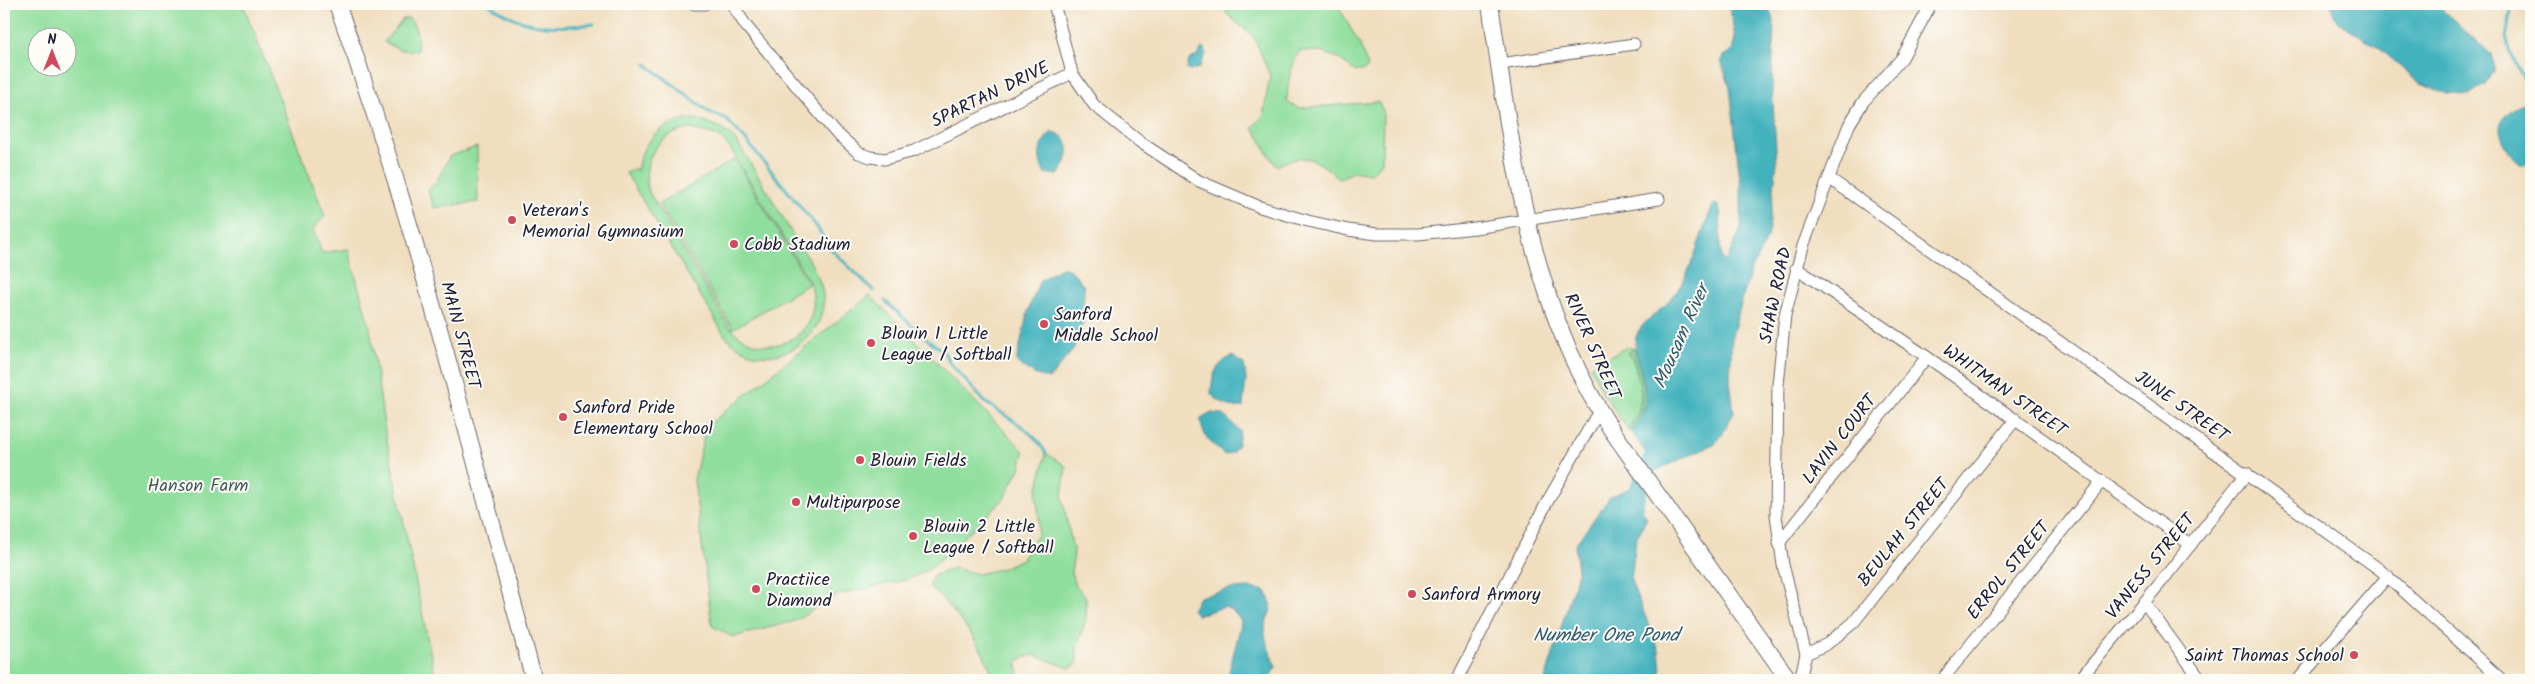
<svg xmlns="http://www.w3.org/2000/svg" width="2535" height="684" font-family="Kalam,sans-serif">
	<rect width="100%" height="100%" fill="#fdfcf7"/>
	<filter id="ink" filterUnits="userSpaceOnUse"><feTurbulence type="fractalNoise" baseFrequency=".02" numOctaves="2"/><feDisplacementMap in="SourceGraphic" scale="10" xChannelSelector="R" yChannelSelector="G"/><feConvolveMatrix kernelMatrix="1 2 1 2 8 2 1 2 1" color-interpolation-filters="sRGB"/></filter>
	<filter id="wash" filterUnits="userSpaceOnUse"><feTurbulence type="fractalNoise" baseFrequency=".0096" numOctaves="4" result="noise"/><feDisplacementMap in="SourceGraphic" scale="20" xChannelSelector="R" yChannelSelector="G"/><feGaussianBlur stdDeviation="1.12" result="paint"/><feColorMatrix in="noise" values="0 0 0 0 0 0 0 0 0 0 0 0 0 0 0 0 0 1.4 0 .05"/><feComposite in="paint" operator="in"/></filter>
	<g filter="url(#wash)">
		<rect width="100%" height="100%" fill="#f0debf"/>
		<!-- green -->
		<path fill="#90de9d" stroke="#59806c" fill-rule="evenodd" d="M4 4H243L325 216 313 229 322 253 348 249 370 328 385 431 436 680H4ZM38 38H68V68H38Z
			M1222 4H1337L1360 45 1368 67 1363 71H1354C1338 55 1322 50 1300 51 1291 64 1287 85 1287 102L1299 108 1378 102 1383 110 1382 162 1372 173 1353 172 1339 179C1318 159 1304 151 1277 166 1266 155 1263 139 1252 128L1263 116 1270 76 1254 37 1227 14Z
			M409 18C417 27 419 40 417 51L400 50 384 42 403 19Z
			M696 119 722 128 737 142C756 171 773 201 790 230 802 250 820 272 823 295 826 321 808 345 783 353 760 360 742 353 725 336L626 173 635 168 637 171C641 140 664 119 696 119ZM691 129 717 135 730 148 809 281C831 335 764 369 728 325L649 192C639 161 659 132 691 129Z
			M477 147 478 202 434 208 428 190 435 184 450 156Z
			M735 159 809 284 733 329 659 204Z
			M870 295 1024 451 1020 469 1003 500 930 569 909 579 837 595 795 621 733 637 712 626 694 480 706 427Z
			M1627 347 1635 349 1646 407 1630 433 1602 391 1590 366Z
			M1046 453 1066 466 1062 497 1074 554 1071 572 1075 584 1086 598V619L1077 646V664L1070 668 1034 655 1020 659 1017 664 1020 680H994C984 645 955 611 929 586L933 576 954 568 978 574 1003 568 1022 559 1038 535 1039 516 1036 495Z"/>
		<!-- forest -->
		<path fill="#74bd84" stroke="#4b7060" d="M1632 348 1635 349C1642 376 1657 413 1630 433L1627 430C1648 403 1641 387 1632 357L1628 354Z"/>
		<!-- water -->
		<path fill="#42b2bd" stroke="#326a7c" d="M1729 4H1766L1774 20 1772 88 1777 163 1768 237 1751 269 1732 336 1730 380 1734 412 1721 437 1714 444 1657 470 1632 432C1653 403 1646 393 1638 360 1636 353 1634 345 1636 337 1641 321 1659 313 1669 301 1694 273 1698 236 1714 204L1719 206C1723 224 1718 241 1722 260L1726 261 1741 229V189L1730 87 1721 61 1723 56 1732 51 1735 38Z
			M2330 4H2436L2491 54 2494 69 2485 85 2469 95 2447 94 2419 82 2379 48 2336 20Z
			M1202 48 1205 50 1206 54 1199 68 1190 71 1187 69 1189 60 1198 55Z
			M2525 102 2531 108 2530 165 2520 164C2497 138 2488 120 2525 102Z
			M1052 132C1074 136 1071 161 1058 175L1044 173C1037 156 1038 144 1052 132Z
			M1063 267 1072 271 1084 286 1083 323 1073 350 1049 379 1034 374 1016 362 1028 311 1040 280Z
			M1232 356 1244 364 1246 379 1243 407C1229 408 1221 404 1211 394 1212 375 1215 365 1232 356Z
			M1211 413 1223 414 1240 431 1238 444 1233 452 1225 455C1212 444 1201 436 1201 419Z
			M1632 487 1638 490 1644 499 1640 508 1647 518 1636 539 1631 581 1659 650 1662 680H1545L1578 572 1575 545 1610 497Z
			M1250 588 1266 591C1277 613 1267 610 1265 629 1264 641 1272 656 1276 667L1269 678 1270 680H1229C1227 670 1240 635 1241 621L1233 611 1225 607 1197 615 1192 610 1199 597 1231 589Z"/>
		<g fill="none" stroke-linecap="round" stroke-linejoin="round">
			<!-- stream -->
			<path stroke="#42b2bd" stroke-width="3" d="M488 4C526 29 550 29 594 24
				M2512 4 2506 37 2513 58 2531 93
				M646 64 709 112 726 119 745 139 817 227 830 248 874 291
				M885 301 927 339 943 351 950 363 985 402 1023 427 1037 440 1046 453"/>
			<!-- river -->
			<path stroke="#42b2bd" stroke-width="18" d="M1632 514 1638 490 1660 440"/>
		</g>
	</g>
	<g filter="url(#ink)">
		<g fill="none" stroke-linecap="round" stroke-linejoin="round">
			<!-- street casing -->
			<g stroke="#6a6469" stroke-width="13">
				<path id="street" d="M694 4H705
					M732 4 746 26 836 133 859 153 870 157 885 159 914 151 1072 73
					M1054 4 1072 73 1094 105 1140 142 1199 181 1260 207 1308 221 1348 230 1377 234H1418L1475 228 1659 199
					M1500 64 1634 44
					M1829 178 2379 569 2502 680
					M1796 268 1927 357 2191 545
					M1779 543 1927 357
					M2144 602 2201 680
					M1806 654 1827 644 1853 623 2016 419
					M1457 680 1546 504 1599 411
					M1800 680 1806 654 1783 565 1776 515 1778 385 1785 315 1803 246 1849 125 1863 102 1902 58 1931 4
					M1942 680 2102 481
					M2079 680 2162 581 2247 473
					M2298 680 2388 576"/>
			</g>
			<!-- secondary casing -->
			<g stroke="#6a6469" stroke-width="18">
				<path id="secondary" d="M337 4C417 225 472 454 534 680
					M1490 4C1512 150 1529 306 1613 432L1789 680"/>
			</g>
			<!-- street -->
			<use href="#street" stroke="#fff" stroke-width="11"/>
			<!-- secondary -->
			<use href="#secondary" stroke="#fff" stroke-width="16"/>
		</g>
	</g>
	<!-- markers -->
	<g fill="#d1495b" stroke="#fdfcf7" stroke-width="2">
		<circle cx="512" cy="220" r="5"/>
		<circle cx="734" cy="244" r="5"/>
		<circle cx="1044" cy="324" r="5"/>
		<circle cx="871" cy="343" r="5"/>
		<circle cx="563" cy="417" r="5"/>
		<circle cx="860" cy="460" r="5"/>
		<circle cx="796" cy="502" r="5"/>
		<circle cx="913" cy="536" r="5"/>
		<circle cx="756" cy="589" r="5"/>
		<circle cx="1412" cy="594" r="5"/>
		<circle cx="2354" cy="655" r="5"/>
	</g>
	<g text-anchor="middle" stroke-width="4" stroke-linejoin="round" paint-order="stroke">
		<!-- street labels -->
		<g font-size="18" fill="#22223b" stroke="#fdfcf7">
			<text transform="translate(990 94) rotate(-26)" y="6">SPARTAN DRIVE</text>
			<text transform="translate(1775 295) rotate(-78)" y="6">SHAW ROAD</text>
			<text transform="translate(461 335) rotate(75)" y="6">MAIN STREET</text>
			<text transform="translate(1593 346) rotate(66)" y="6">RIVER STREET</text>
			<text transform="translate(2005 390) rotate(35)" y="6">WHITMAN STREET</text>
			<text transform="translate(2182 406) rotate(35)" y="6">JUNE STREET</text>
			<text transform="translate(1839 439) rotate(-52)" y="6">LAVIN COURT</text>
			<text transform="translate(1903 532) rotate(-51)" y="6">BEULAH STREET</text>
			<text transform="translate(2150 566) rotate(-51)" y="6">VANESS STREET</text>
			<text transform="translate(2008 570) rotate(-51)" y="6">ERROL STREET</text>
		</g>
		<!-- poi labels -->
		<g font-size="18" fill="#22223b" stroke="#fdfcf7" text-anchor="start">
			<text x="522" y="216">Veteran's<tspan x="522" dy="21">Memorial Gymnasium</tspan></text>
			<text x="744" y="250">Cobb Stadium</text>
			<text x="1054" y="320">Sanford<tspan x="1054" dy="21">Middle School</tspan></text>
			<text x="881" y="339">Blouin 1 Little<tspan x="881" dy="21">League / Softball</tspan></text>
			<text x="573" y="413">Sanford Pride<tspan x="573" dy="21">Elementary School</tspan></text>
			<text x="870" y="466">Blouin Fields</text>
			<text x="806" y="508">Multipurpose</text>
			<text x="923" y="532">Blouin 2 Little<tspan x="923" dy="21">League / Softball</tspan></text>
			<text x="766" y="585">Practiice<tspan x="766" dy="21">Diamond</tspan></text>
			<text x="1422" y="600">Sanford Armory</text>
			<text x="2344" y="661" text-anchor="end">Saint Thomas School</text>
		</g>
		<!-- park labels -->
		<g font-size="18" fill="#435a58" stroke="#fdfcf7">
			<text x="198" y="491">Hanson Farm</text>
		</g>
		<!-- water labels -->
		<g font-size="19" font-style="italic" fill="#2f5c6f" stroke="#fdfcf7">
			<text transform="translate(1680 336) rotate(-66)" y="7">Mousam River</text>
			<text x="1606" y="641">Number One Pond</text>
		</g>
	</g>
	<!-- margin -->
	<rect width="2535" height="684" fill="none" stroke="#fdfcf7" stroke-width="20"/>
	<!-- north arrow -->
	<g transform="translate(52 52)"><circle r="24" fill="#fdfcf7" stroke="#a5a5ac"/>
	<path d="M0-4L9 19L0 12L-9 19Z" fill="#d1495b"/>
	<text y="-8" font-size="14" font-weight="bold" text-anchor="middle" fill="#22223b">N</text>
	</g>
</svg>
